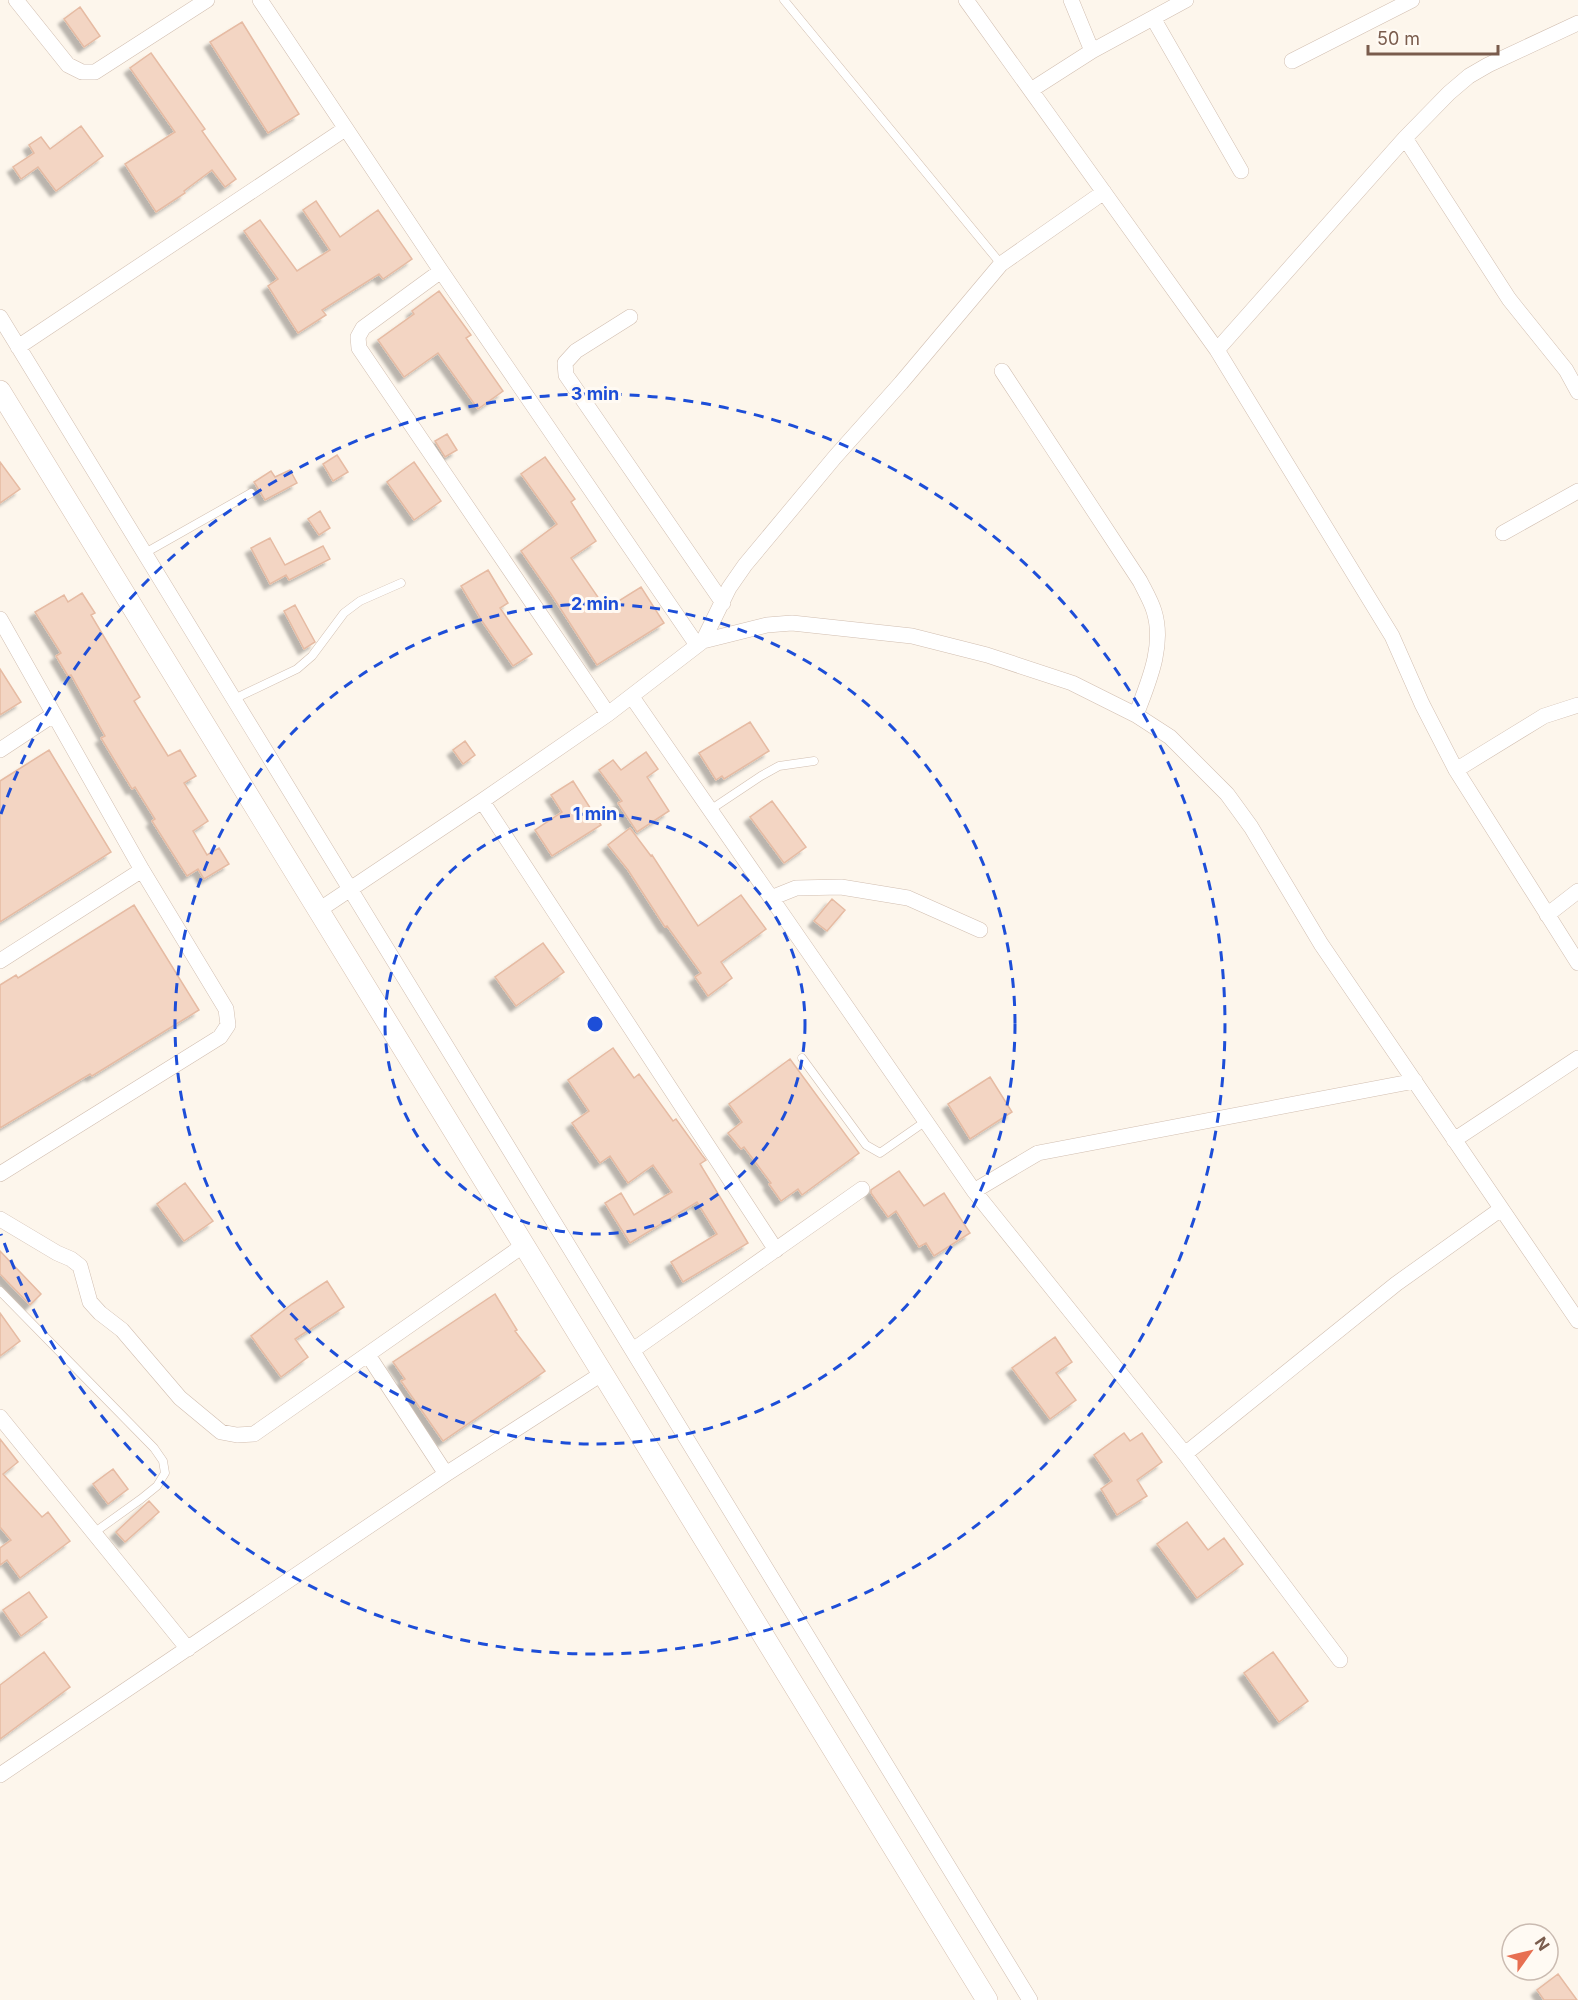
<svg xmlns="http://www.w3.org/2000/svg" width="1578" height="2000" font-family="Inter,sans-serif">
	<defs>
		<filter id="shadow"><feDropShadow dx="-5.5" dy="5.5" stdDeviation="1.5" flood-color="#0004"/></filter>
	</defs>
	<rect width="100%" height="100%" fill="#fdf6ec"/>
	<!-- building -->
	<path fill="#f3d5c3" stroke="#e6bba3" stroke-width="1.5" filter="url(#shadow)" d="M80 7 100 36 84 47 64 19Z
		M242 22 299 114 268 133 210 42Z
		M151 53 205 129 202 131 236 179 225 187 212 170 184 191 185 193 156 212 125 164 175 132 130 68Z
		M81 126 103 156 56 191 38 167 21 179 13 167 34 153 29 145 41 137 50 149Z
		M316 201 340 237 378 210 412 259 383 279 379 274 322 310 326 315 298 333 268 286 278 279 244 231 260 220 297 271 330 250 303 210Z
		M439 291 471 335 466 338 503 391 478 409 438 353 404 377 378 340 414 314 412 311Z
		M447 434 457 450 445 457 435 441Z
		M337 455 348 472 333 481 323 464Z
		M545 457 575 499 571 502 596 541 571 558 606 609 641 587 664 623 597 665 551 594 521 551 557 524 521 474Z
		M0 462 20 489 0 503Z
		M414 462 441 501 414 520 387 482Z
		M290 470 297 483 265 500 254 482 271 471 275 477Z
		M320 511 330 528 319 535 308 519Z
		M270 538 285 565 323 546 330 559 289 580 286 575 270 584 251 548Z
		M488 570 508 603 500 608 532 654 513 666 482 621 461 586Z
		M82 593 95 613 91 615 140 697 134 701 168 756 180 750 196 776 184 783 208 821 193 831 207 855 219 848 229 864 204 879 198 869 187 876 152 821 155 819 135 787 132 789 101 738 105 736 71 675 68 676 56 656 61 653 35 612 64 595 68 602Z
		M295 605 315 642 304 649 284 611Z
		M0 669 21 702 0 715Z
		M750 722 769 751 724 779 722 776 716 780 699 753Z
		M465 741 475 755 463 764 453 750Z
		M49 750 111 852 0 922V781Z
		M646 752 658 769 647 777 669 811 637 832 618 803 622 801 599 770 613 760 621 770Z
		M573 781 601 825 552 856 535 830 562 812 551 795Z
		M772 801 806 847 784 863 750 817Z
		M630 828 651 856 652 855 698 926 741 895 766 929 721 962 732 978 708 996 695 977 701 973 667 926 665 927 628 870 608 845Z
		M832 899 845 910 827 931 814 921Z
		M134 905 199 1010 92 1076 90 1074 0 1128V985L16 975 18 978Z
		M543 943 564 972 516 1006 495 977Z
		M613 1048 634 1078 639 1074 673 1121 676 1119 702 1155 706 1160 700 1164 748 1243 683 1282 671 1262 717 1234 697 1202 630 1243 605 1203 621 1193 634 1215 672 1192 653 1165 628 1183 610 1156 600 1163 572 1123 589 1111 568 1080Z
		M790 1059 859 1153 802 1195 798 1189 781 1201 769 1184 771 1183 744 1147 741 1149 728 1133 742 1122 729 1104Z
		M990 1077 1012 1112 970 1139 948 1104Z
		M899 1171 924 1206 944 1193 970 1233 934 1256 926 1243 919 1247 896 1211 888 1217 871 1193V1190Z
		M185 1183 213 1221 184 1241 157 1204Z
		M0 1251 41 1294 30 1305 0 1274Z
		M327 1281 344 1307 295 1339 308 1357 281 1377 251 1336 292 1304Z
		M495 1294 517 1330 515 1331 545 1371 443 1441 401 1381 405 1379 393 1362Z
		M0 1313 20 1341 0 1356Z
		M1055 1337 1072 1362 1056 1373 1076 1400 1050 1419 1012 1368Z
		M1124 1433 1130 1441 1142 1433 1162 1462 1137 1480 1147 1496 1117 1515 1101 1489 1112 1481 1094 1455Z
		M0 1439 18 1462 3 1474 42 1517 48 1512 70 1541 20 1578 7 1560 0 1565V1548L11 1540 0 1527Z
		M113 1469 128 1489 108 1504 93 1484Z
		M149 1501 159 1512 125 1542 116 1532Z
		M1187 1522 1208 1550 1224 1538 1243 1564 1197 1598 1157 1544Z
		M29 1592 47 1617 21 1636 3 1610Z
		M44 1652 70 1687 0 1739V1685Z
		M1273 1652 1308 1701 1279 1722 1244 1673Z
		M1558 1974 1577 2000H1544L1537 1990Z"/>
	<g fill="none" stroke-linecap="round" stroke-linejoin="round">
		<!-- service casing -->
		<g stroke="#d1beb0" stroke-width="9">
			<path id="service" d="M784 0 1001 264
				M145 553 251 493
				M234 699 297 669 312 656 344 613 360 601 401 583
				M710 810 761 776 779 766 814 761
				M802 1058 866 1145 880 1153 926 1121
				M0 1291 154 1448 163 1461 165 1473 157 1486 141 1499 95 1532"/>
		</g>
		<!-- minor casing -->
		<g stroke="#d1beb0" stroke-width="16">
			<path id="minor" d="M16 0 68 65 82 72H95L207 0
				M260 0 441 271 697 645
				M966 0 1217 350 1392 636 1422 704 1456 770 1578 963
				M1071 0 1092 51
				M1153 18 1241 171
				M1292 61 1412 0
				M1031 90 1092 51 1186 0
				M1405 138 1509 299 1566 370 1578 392
				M441 271 363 328 358 337 359 348 608 714
				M0 317 1030 2000
				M630 317 576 351 565 363 566 375 723 603
				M18 347 345 129
				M1217 350 1405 138 1449 93 1469 76 1488 65 1578 23
				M1002 371 1140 581C1145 591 1151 601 1154 611 1165 646 1148 683 1136 715
				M1503 533 1578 491
				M0 619 142 870 226 1009 228 1025 220 1037 0 1174
				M703 641 729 588 745 565 835 457 901 383 1001 264 1104 192
				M632 697 974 1191 1185 1454 1340 1660
				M0 750 53 715
				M1456 770 1544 716 1578 705
				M482 801 776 1250
				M771 898 796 888 841 887 908 898 980 930
				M319 910 482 801 608 714 703 641 767 625 792 623 912 636 987 655 1072 683 1136 715 1170 737 1227 794 1251 827 1321 944 1578 1321
				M1547 915 1578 891
				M0 961 142 870
				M1454 1140 1578 1058
				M974 1191 1038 1153 1415 1081
				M0 1219 57 1253 71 1259 80 1266 90 1302 100 1313 122 1330 180 1398 221 1432 237 1435 254 1434 524 1245
				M633 1350 862 1189
				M368 1355 446 1474
				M0 1417 188 1649
				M1185 1454 1396 1284 1501 1209
				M0 1775 446 1474 603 1373"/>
		</g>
		<!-- secondary casing -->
		<g stroke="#d6c0b0" stroke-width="22">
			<path id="secondary" d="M0 391 987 2000"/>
		</g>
		<!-- service -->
		<use href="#service" stroke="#fff" stroke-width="8"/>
		<!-- minor -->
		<use href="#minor" stroke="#fff" stroke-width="15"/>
		<!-- secondary -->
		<use href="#secondary" stroke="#fff" stroke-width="21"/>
	</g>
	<!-- distance rings -->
	<g fill="none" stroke="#1d4ed8" stroke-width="3" stroke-dasharray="10 8">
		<circle cx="595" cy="1024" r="210"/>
		<circle cx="595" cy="1024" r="420"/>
		<path d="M1 814A630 630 0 1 1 1 1234"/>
	</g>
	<circle cx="595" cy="1024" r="9" fill="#1d4ed8" stroke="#fffaf3" stroke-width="3"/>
	<g font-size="18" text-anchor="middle" font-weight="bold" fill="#1d4ed8" stroke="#fffaf3" stroke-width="6" stroke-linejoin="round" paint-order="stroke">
		<text x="595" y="400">3 min</text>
		<text x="595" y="610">2 min</text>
		<text x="595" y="820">1 min</text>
	</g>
	<!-- north arrow -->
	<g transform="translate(1530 1952) rotate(56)"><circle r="28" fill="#fffaf3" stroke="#cabbb1" stroke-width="1.5"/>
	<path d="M0-4.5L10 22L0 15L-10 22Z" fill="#e76f51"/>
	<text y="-9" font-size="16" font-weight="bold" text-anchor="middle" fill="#7a5c4d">N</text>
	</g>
	<!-- scale -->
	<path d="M1368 45v9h130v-9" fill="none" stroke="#7a5c4d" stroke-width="3"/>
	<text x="1377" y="45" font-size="18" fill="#7a5c4d" stroke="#fffaf3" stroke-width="4.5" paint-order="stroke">50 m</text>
</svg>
